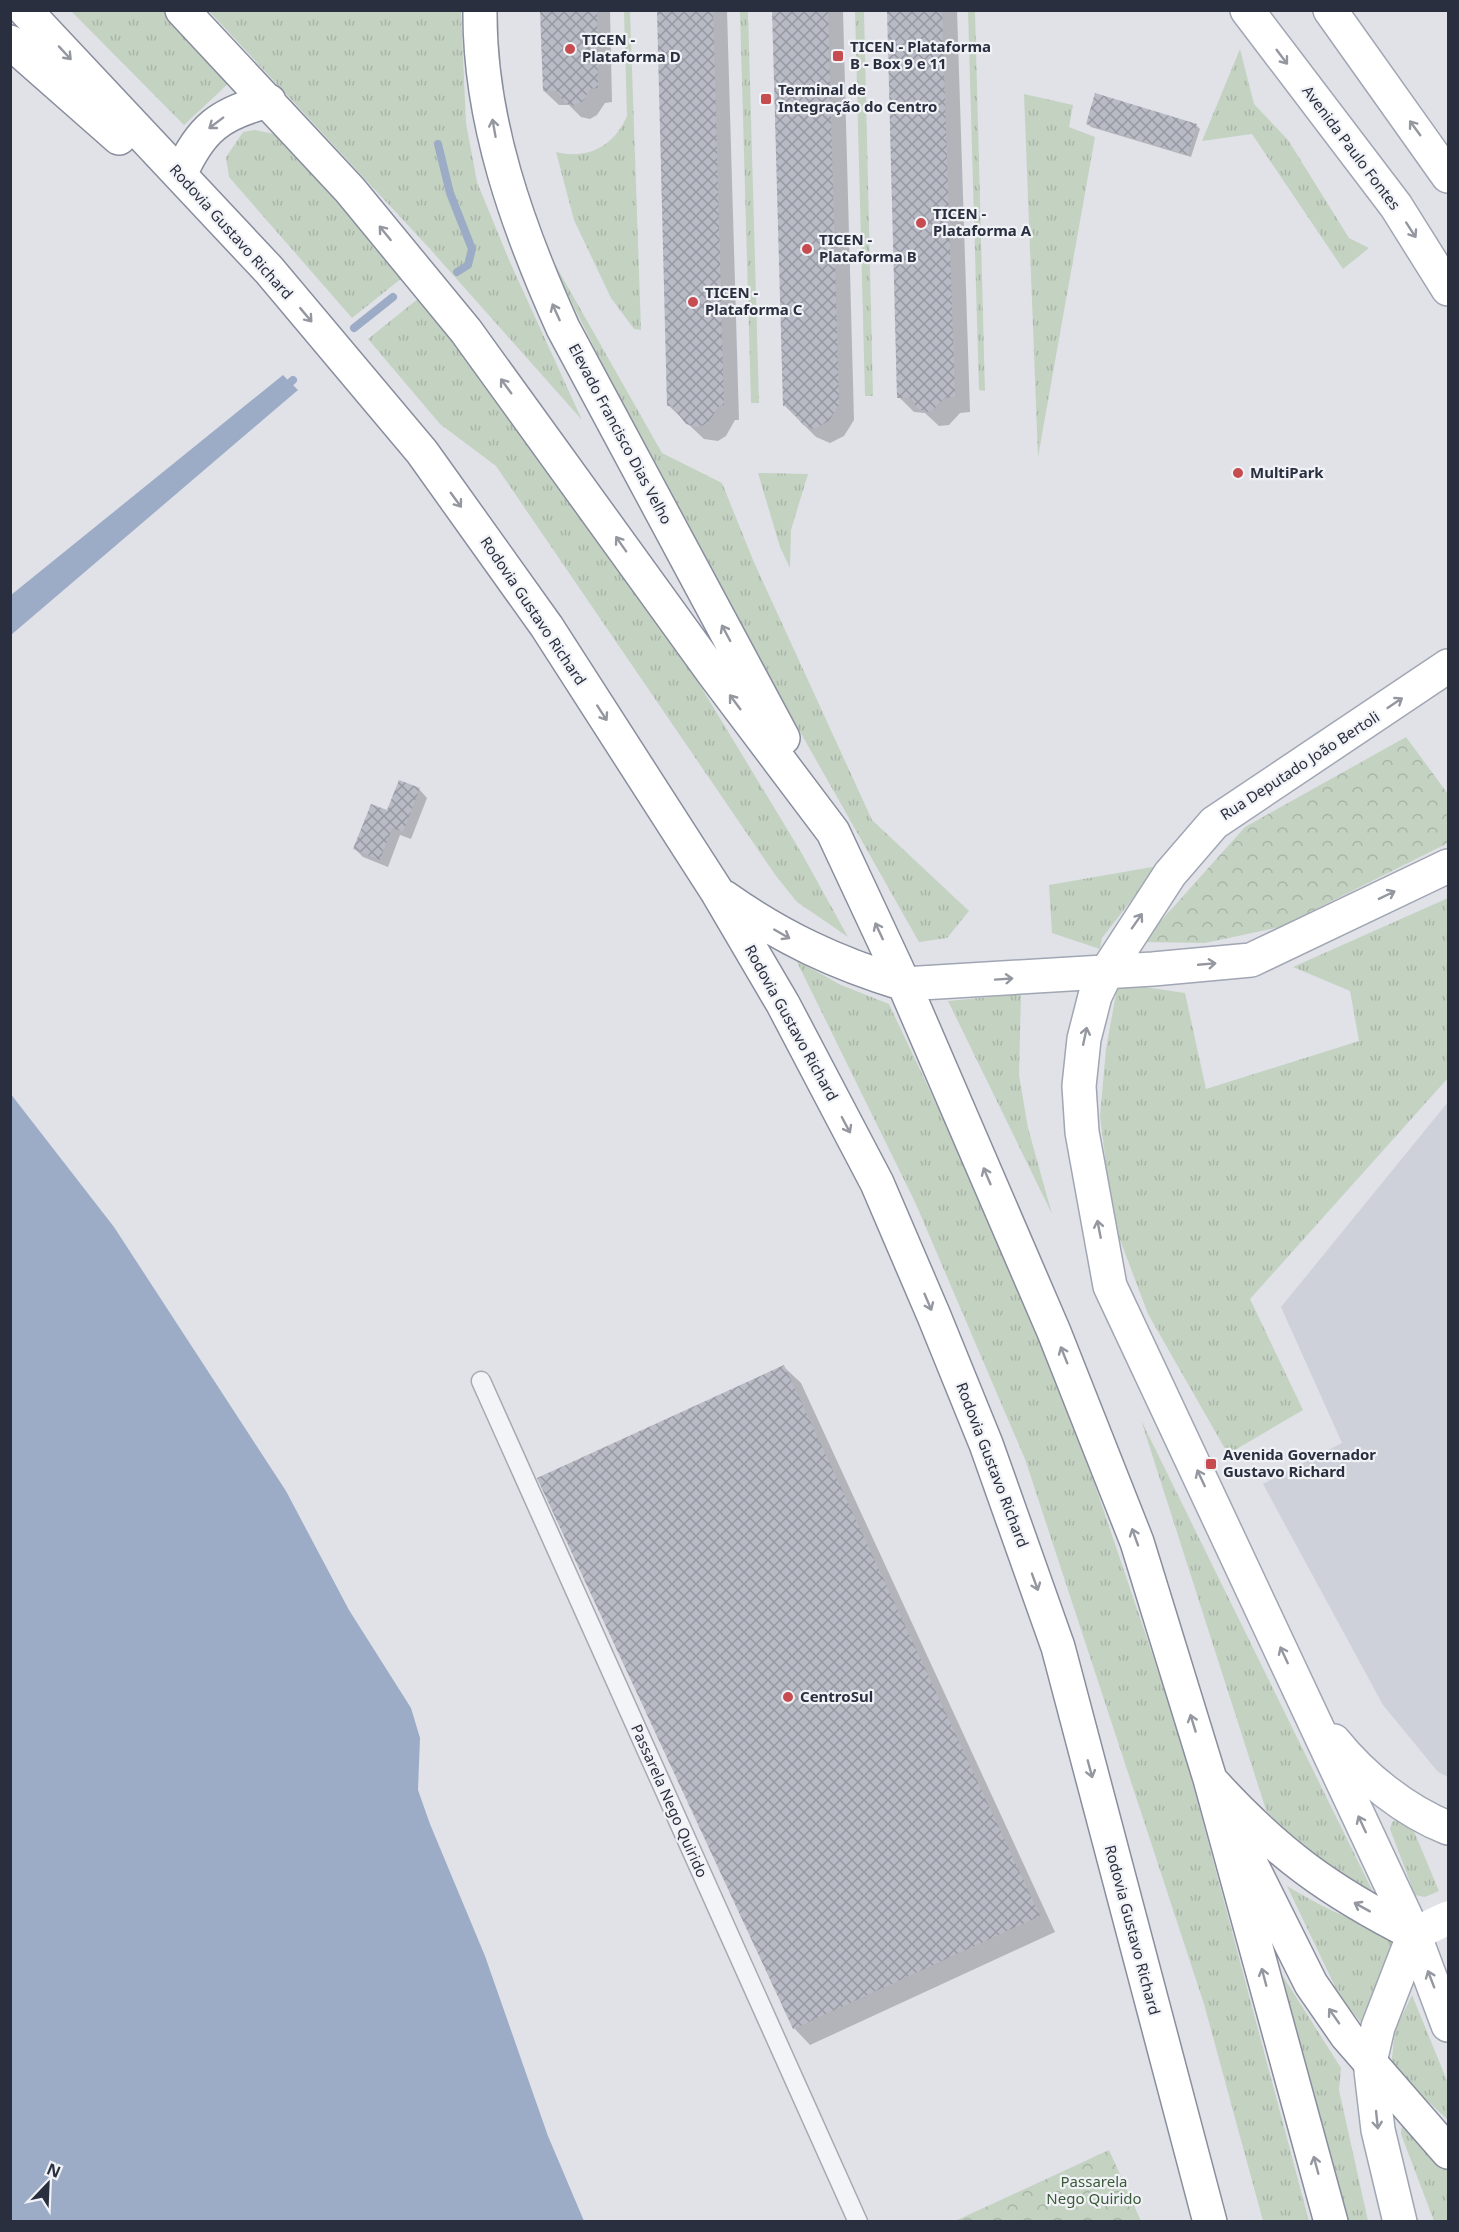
<svg xmlns="http://www.w3.org/2000/svg" width="1459" height="2232" font-family="'Noto Sans',sans-serif">
	<defs>
		<pattern id="grass-tufts" width="24" height="20" patternUnits="userSpaceOnUse" patternTransform="scale(1.5)"><rect width="24" height="20" fill="#c4d2c2"/><path d="M3 7l-1-3M5 7V3M7 7l1-3M15 17l-1-3M17 17v-4M19 17l1-3" fill="none" stroke="#a9b5a8"/></pattern>
		<pattern id="park-crowns" width="20" height="18" patternUnits="userSpaceOnUse" patternTransform="scale(1.5)"><rect width="20" height="18" fill="#c4d2c2"/><path d="M2 6a3 3 0 1 1 6 0M12 15a3 3 0 1 1 6 0" fill="none" stroke="#a9b5a8"/></pattern>
		<pattern id="building-cross-hatch" width="8" height="8" patternUnits="userSpaceOnUse" patternTransform="scale(1.5)"><rect width="8" height="8" fill="#b8bbc5"/><path d="M0 0l8 8M0 8l8-8" fill="none" stroke="#9698a1"/></pattern>
	</defs>
	<rect width="100%" height="100%" fill="#e0e2e8"/>
	<!-- built -->
	<path fill="#ced1da" d="M1448 1102V1777L1438 1772 1383 1705 1263 1484 1342 1443 1281 1307Z"/>
	<!-- grass -->
	<path fill="url(#grass-tufts)" d="M71 11H163L230 82 184 125Z
		M209 11H461L466 123 477 182 509 260 582 420 430 249Z
		M624 11H630L641 330 634 329 611 298 574 220 556 152C588 160 614 146 627 116Z
		M740 11H748L759 403H751Z
		M855 11H864L873 396H865Z
		M968 11H975L985 391 979 390Z
		M1240 49 1254 104 1288 140 1349 238 1369 248 1343 269 1252 134 1202 141Z
		M1024 94 1073 105 1069 127 1095 137 1038 457Z
		M254 130 280 135 402 278 352 318 229 177 226 157 243 132Z
		M535 229 662 453 722 483 753 560 872 820 969 911 947 938 919 942 682 523Z
		M419 298 509 413 695 677 801 852 848 937 797 902 776 876 496 466 440 424 368 339Z
		M758 473 808 474 791 530 790 568 780 547Z
		M1158 866 1102 938 1100 949 1052 933 1049 885Z
		M1448 898V1078L1250 1299 1303 1410 1228 1454 1148 1314 1113 1221 1100 1116 1106 1049 1117 988 1145 987 1185 993 1206 1089 1359 1041 1350 991 1293 967Z
		M796 960 841 985 889 1004 997 1233 1094 1482 1180 1736 1309 2221H1263L1204 2004 1025 1459 915 1202Z
		M1021 994 1019 1075 1028 1128 1052 1214 948 1001Z
		M1141 1420 1373 1892 1332 1873 1292 1840 1266 1810Z
		M1399 1818 1411 1824 1439 1891 1425 1897 1415 1895 1390 1829 1392 1822Z
		M1287 1886C1319 1905 1348 1921 1385 1928L1392 1945 1371 1998 1364 2026 1340 1997Z
		M1274 1962 1341 2068 1339 2090 1368 2221H1347Z
		M1412 1995 1448 2083V2120L1391 2067 1395 2030Z
		M1402 2124 1448 2167V2221H1434L1401 2134Z"/>
	<!-- park -->
	<path fill="url(#park-crowns)" d="M1406 737 1448 794V843L1280 927 1205 943 1142 942 1245 827Z
		M1109 2150 1141 2221H955Z"/>
	<!-- water -->
	<path fill="#9dacc6" d="M283 375 298 390 11 635V595Z
		M10 1093 114 1227 286 1491 349 1610 411 1708 420 1738 418 1790 430 1824 485 1956 548 2136 584 2221H11Z"/>
	<!-- shadow -->
	<path fill="#0003" d="M542 10H610L612 102 605 103 597 115 590 119 581 117 569 105H559L544 91Z
		M658 10H727L739 420H735L726 436 718 441 704 439 669 406Z
		M774 10H843L854 420 844 436 830 443 816 437 784 405Z
		M888 10H957L970 412 960 413 949 425 939 426 925 413 914 412 899 397Z
		M1088 124 1196 125 1200 129 1191 157 1091 127Z
		M419 789 427 798 411 839 400 835 388 867 363 857 355 849 388 812Z
		M784 1367 801 1383 1055 1932 810 2045 794 2028Z"/>
	<g fill="none" stroke-linecap="round" stroke-linejoin="round">
		<!-- stream -->
		<path stroke="#9dacc6" stroke-width="8" d="M438 144 450 193 472 249 468 265 457 272
			M354 328 393 297
			M283 389 293 380"/>
	</g>
	<!-- building -->
	<path fill="url(#building-cross-hatch)" d="M540 10H597L598 88 590 89 583 101 575 106 565 103 557 91H543Z
		M657 10H713L724 405H720L707 424 697 427 686 424 672 406H667Z
		M772 10H828L839 404 829 421 814 429 803 425 788 406H783Z
		M887 10H942L955 397 945 398 933 410 927 412 917 408 911 398H897Z
		M1095 93 1197 124 1188 155 1086 124Z
		M399 780 420 788 403 832 392 828 380 860 353 849 371 804 387 810Z
		M784 1365 1040 1916 793 2029 537 1478Z"/>
	<g fill="none" stroke-linecap="round" stroke-linejoin="round">
		<!-- pedestrian casing -->
		<g stroke="#a6a9b2" stroke-width="21">
			<path id="pedestrian" d="M481 1381 858 2222"/>
		</g>
		<!-- primary casing -->
		<g stroke="#a0a6b3" stroke-width="36">
			<path id="primary" d="M1247 10 1396 206 1448 289
				M1330 10 1448 176
				M1448 666 1214 823 1170 874 1107 971 1095 996 1084 1039 1079 1086 1082 1132 1110 1286 1414 1934 1448 2025
				M904 984 1153 969 1251 960 1448 866
				M1334 1741C1363 1777 1405 1811 1448 1828
				M1400 2222 1378 2130 1370 2062 1378 2027 1414 1934"/>
		</g>
		<!-- trunk casing -->
		<g stroke="#898e9e" stroke-width="36">
			<path id="trunk" d="M25 10 269 270 422 452 547 627 716 890 783 1004 877 1183 934 1316 986 1444 1058 1647 1210 2222
				M182 10 350 190 466 331 714 674 833 832 904 984 1054 1332 1137 1542 1210 1779 1331 2222
				M480 10C479 121 518 228 563 328L783 738
				M10 42 119 138
				M180 175C200 129 220 113 269 101
				M724 897C782 938 836 963 904 984
				M1213 1783C1277 1853 1329 1891 1414 1934
				M1244 1850 1311 1984 1347 2036 1448 2152"/>
		</g>
		<!-- pedestrian -->
		<use href="#pedestrian" stroke="#f3f4f7" stroke-width="18"/>
		<!-- secondary -->
		<path stroke="#fff" stroke-width="33" d="M1414 1934 1448 1918"/>
		<!-- primary -->
		<use href="#primary" stroke="#fff" stroke-width="33"/>
		<!-- trunk -->
		<use href="#trunk" stroke="#fff" stroke-width="33"/>
	</g>
	<!-- one-way arrows -->
	<defs><path id="oneway-shaft" d="M-6 0H5M1.5-3L5.5 0L1.5 3" fill="none" stroke-width="1.6" stroke-linecap="round" stroke-linejoin="round" transform="scale(1.5)"/></defs>
	<g stroke="#94979f">
		<use href="#oneway-shaft" transform="translate(65 53) rotate(47)"/>
		<use href="#oneway-shaft" transform="translate(1282 57) rotate(53)"/>
		<use href="#oneway-shaft" transform="translate(216 123) rotate(143)"/>
		<use href="#oneway-shaft" transform="translate(494 128) rotate(-100)"/>
		<use href="#oneway-shaft" transform="translate(1415 128) rotate(-126)"/>
		<use href="#oneway-shaft" transform="translate(1411 230) rotate(57)"/>
		<use href="#oneway-shaft" transform="translate(385 233) rotate(-129)"/>
		<use href="#oneway-shaft" transform="translate(556 312) rotate(-114)"/>
		<use href="#oneway-shaft" transform="translate(306 315) rotate(50)"/>
		<use href="#oneway-shaft" transform="translate(506 386) rotate(-126)"/>
		<use href="#oneway-shaft" transform="translate(456 500) rotate(54)"/>
		<use href="#oneway-shaft" transform="translate(621 544) rotate(-125)"/>
		<use href="#oneway-shaft" transform="translate(726 633) rotate(-118)"/>
		<use href="#oneway-shaft" transform="translate(735 702) rotate(-127)"/>
		<use href="#oneway-shaft" transform="translate(1395 703) rotate(-34)"/>
		<use href="#oneway-shaft" transform="translate(602 713) rotate(57)"/>
		<use href="#oneway-shaft" transform="translate(1387 895) rotate(-26)"/>
		<use href="#oneway-shaft" transform="translate(1137 921) rotate(-55)"/>
		<use href="#oneway-shaft" transform="translate(879 931) rotate(-115)"/>
		<use href="#oneway-shaft" transform="translate(782 934) rotate(30)"/>
		<use href="#oneway-shaft" transform="translate(1207 964) rotate(-5)"/>
		<use href="#oneway-shaft" transform="translate(1004 979) rotate(-4)"/>
		<use href="#oneway-shaft" transform="translate(1085 1036) rotate(-78)"/>
		<use href="#oneway-shaft" transform="translate(846 1125) rotate(62)"/>
		<use href="#oneway-shaft" transform="translate(987 1176) rotate(-113)"/>
		<use href="#oneway-shaft" transform="translate(1099 1229) rotate(-101)"/>
		<use href="#oneway-shaft" transform="translate(928 1302) rotate(67)"/>
		<use href="#oneway-shaft" transform="translate(1064 1355) rotate(-112)"/>
		<use href="#oneway-shaft" transform="translate(1201 1478) rotate(-115)"/>
		<use href="#oneway-shaft" transform="translate(1135 1537) rotate(-110)"/>
		<use href="#oneway-shaft" transform="translate(1035 1582) rotate(70)"/>
		<use href="#oneway-shaft" transform="translate(1284 1655) rotate(-115)"/>
		<use href="#oneway-shaft" transform="translate(1193 1723) rotate(-107)"/>
		<use href="#oneway-shaft" transform="translate(1090 1769) rotate(75)"/>
		<use href="#oneway-shaft" transform="translate(1362 1824) rotate(-115)"/>
		<use href="#oneway-shaft" transform="translate(1362 1907) rotate(-151)"/>
		<use href="#oneway-shaft" transform="translate(1264 1977) rotate(-105)"/>
		<use href="#oneway-shaft" transform="translate(1431 1979) rotate(-111)"/>
		<use href="#oneway-shaft" transform="translate(1334 2016) rotate(-125)"/>
		<use href="#oneway-shaft" transform="translate(1377 2120) rotate(84)"/>
		<use href="#oneway-shaft" transform="translate(1316 2165) rotate(-105)"/>
	</g>
	<!-- markers -->
	<g fill="#c64c50" stroke="#f0f2f6" stroke-width="2">
		<circle cx="570" cy="49" r="6"/>
		<rect x="832" y="50" width="12" height="12" rx="3"/>
		<rect x="760" y="93" width="12" height="12" rx="3"/>
		<circle cx="921" cy="223" r="6"/>
		<circle cx="807" cy="249" r="6"/>
		<circle cx="693" cy="302" r="6"/>
		<circle cx="1238" cy="473" r="6"/>
		<rect x="1205" y="1458" width="12" height="12" rx="3"/>
		<circle cx="788" cy="1697" r="6"/>
	</g>
	<g text-anchor="middle" stroke-width="4.5" stroke-linejoin="round" paint-order="stroke">
		<!-- poi labels -->
		<g font-size="15" font-weight="bold" fill="#2a2f3f" stroke="#f0f2f6" text-anchor="start">
			<text x="582" y="45">TICEN -<tspan x="582" dy="17">Plataforma D</tspan></text>
			<text x="850" y="52">TICEN - Plataforma<tspan x="850" dy="17">B - Box 9 e 11</tspan></text>
			<text x="778" y="95">Terminal de<tspan x="778" dy="17">Integração do Centro</tspan></text>
			<text x="933" y="219">TICEN -<tspan x="933" dy="17">Plataforma A</tspan></text>
			<text x="819" y="245">TICEN -<tspan x="819" dy="17">Plataforma B</tspan></text>
			<text x="705" y="298">TICEN -<tspan x="705" dy="17">Plataforma C</tspan></text>
			<text x="1250" y="478">MultiPark</text>
			<text x="1223" y="1460">Avenida Governador<tspan x="1223" dy="17">Gustavo Richard</tspan></text>
			<text x="800" y="1702">CentroSul</text>
		</g>
		<!-- street labels -->
		<g font-size="15" fill="#2a2f3f" stroke="#f0f2f6">
			<text transform="translate(1351 148) rotate(53)" y="5">Avenida Paulo Fontes</text>
			<text transform="translate(231 232) rotate(48)" y="5">Rodovia Gustavo Richard</text>
			<text transform="translate(620 434) rotate(62)" y="5">Elevado Francisco Dias Velho</text>
			<text transform="translate(533 611) rotate(56)" y="5">Rodovia Gustavo Richard</text>
			<text transform="translate(1300 766) rotate(-33)" y="5">Rua Deputado João Bertoli</text>
			<text transform="translate(791 1023) rotate(61)" y="5">Rodovia Gustavo Richard</text>
			<text transform="translate(992 1465) rotate(69)" y="5">Rodovia Gustavo Richard</text>
			<text transform="translate(669 1801) rotate(66)" y="5">Passarela Nego Quirido</text>
			<text transform="translate(1132 1930) rotate(75)" y="5">Rodovia Gustavo Richard</text>
		</g>
		<!-- park labels -->
		<g font-size="15" fill="#3a5a38" stroke="#f0f2f6">
			<text x="1094" y="2187">Passarela<tspan x="1094" dy="17">Nego Quirido</tspan></text>
		</g>
	</g>
	<!-- border -->
	<rect width="1459" height="2232" fill="none" stroke="#2a2f3f" stroke-width="24"/>
	<!-- north arrow -->
	<g transform="translate(48 2184) rotate(23)" stroke="#f0f2f6" stroke-width="4.5" paint-order="stroke">
	<path d="M0-4.5L10 22L0 15L-10 22Z" fill="#2a2f3f"/>
	<text y="-9" font-size="16" font-weight="bold" text-anchor="middle" fill="#2a2f3f">N</text>
	</g>
</svg>
